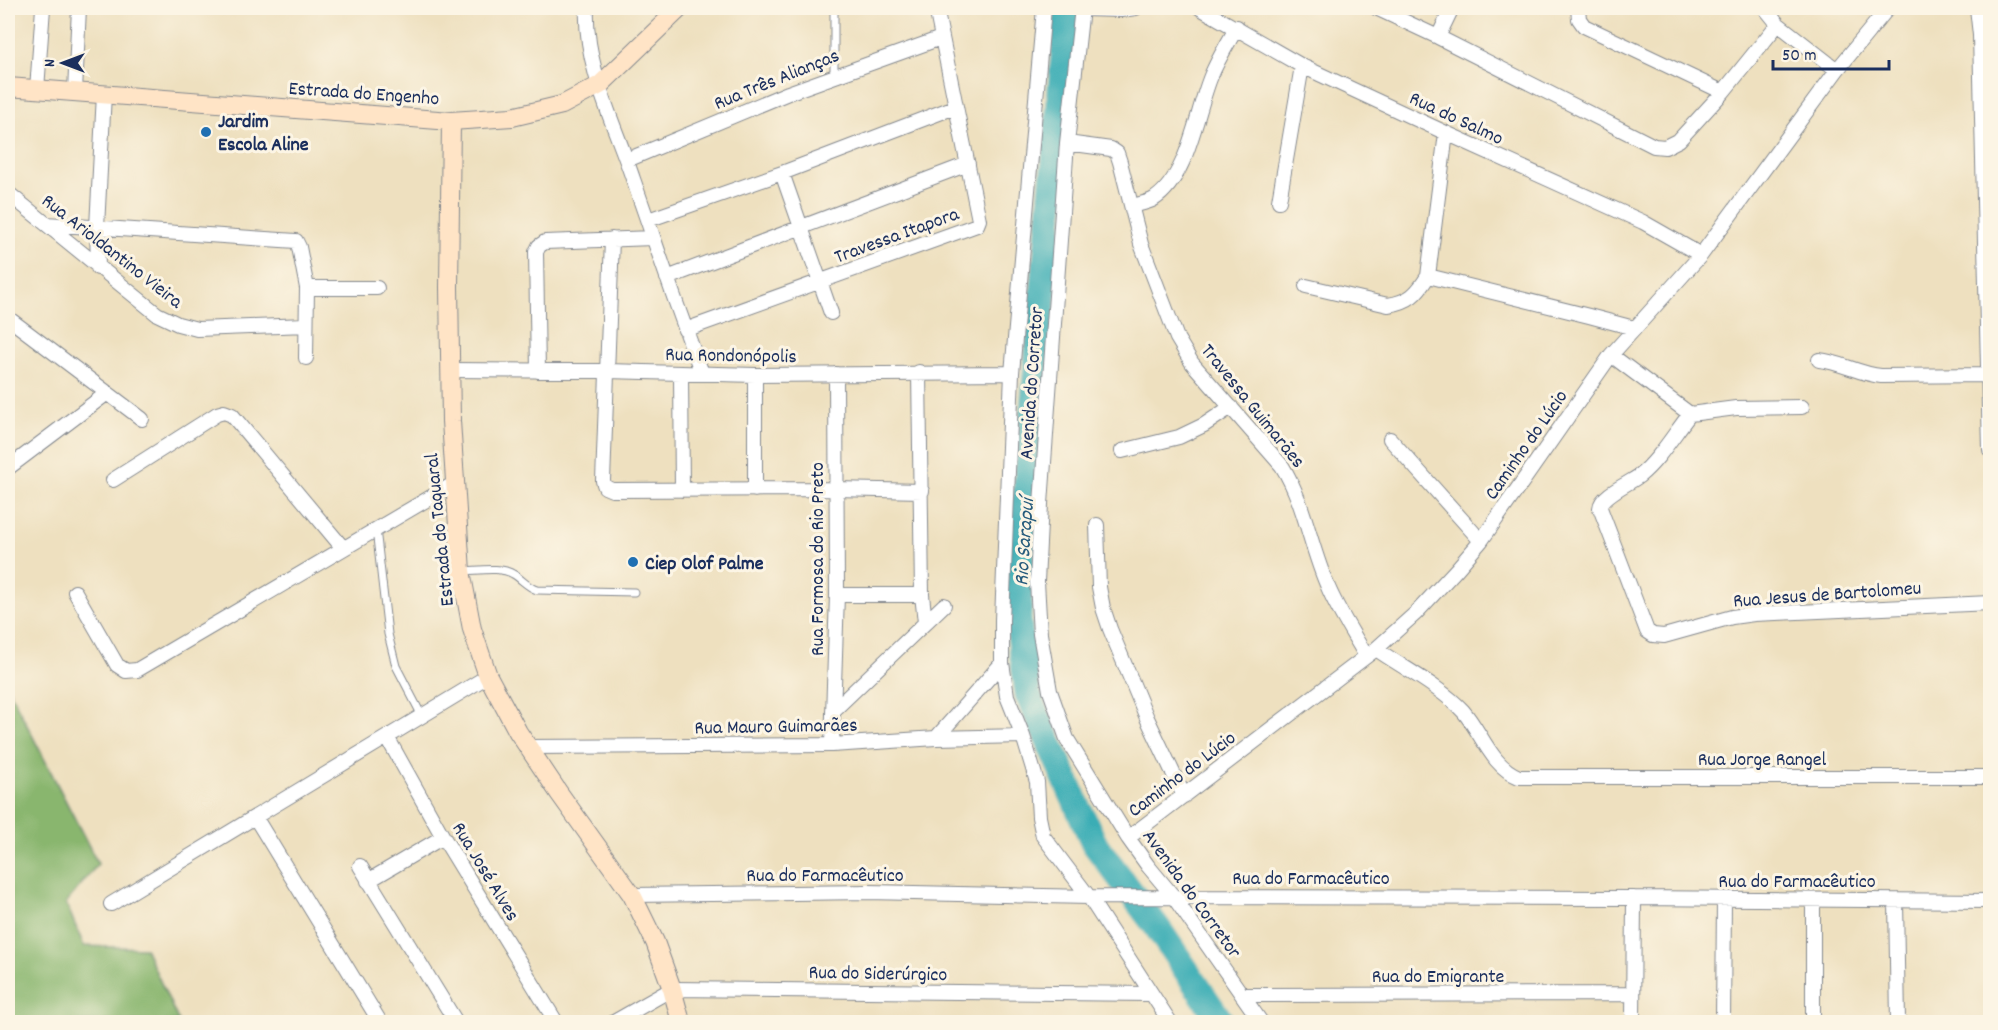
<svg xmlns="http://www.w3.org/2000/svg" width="1998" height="1030" font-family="Dekko,sans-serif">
	<rect width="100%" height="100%" fill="#fcf5e5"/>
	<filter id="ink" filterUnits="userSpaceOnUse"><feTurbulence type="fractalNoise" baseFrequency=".0167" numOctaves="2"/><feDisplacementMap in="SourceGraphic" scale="12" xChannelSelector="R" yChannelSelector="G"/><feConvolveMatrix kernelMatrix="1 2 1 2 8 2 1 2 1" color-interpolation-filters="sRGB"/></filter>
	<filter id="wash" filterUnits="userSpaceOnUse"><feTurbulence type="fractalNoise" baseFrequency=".008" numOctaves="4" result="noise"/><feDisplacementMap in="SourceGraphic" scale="24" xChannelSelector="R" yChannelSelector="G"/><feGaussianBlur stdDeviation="1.35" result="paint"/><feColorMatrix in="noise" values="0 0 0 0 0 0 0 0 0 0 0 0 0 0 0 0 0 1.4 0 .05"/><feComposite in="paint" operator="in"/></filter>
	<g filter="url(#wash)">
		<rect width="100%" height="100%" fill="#eee0bf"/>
		<!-- forest -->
		<path fill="#89b66e" stroke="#527266" stroke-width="1.5" d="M8 688 98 864 66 903 84 946 145 948 179 1022H8Z"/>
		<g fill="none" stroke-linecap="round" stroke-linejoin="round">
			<!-- river -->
			<path stroke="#3badb5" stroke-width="27" d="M1068 8 1023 525 1018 619 1028 695 1094 843 1157 927 1221 1022"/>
		</g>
	</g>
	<g filter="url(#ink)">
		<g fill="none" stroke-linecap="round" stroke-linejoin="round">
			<!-- lane casing -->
			<g stroke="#84888e" stroke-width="9">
				<path id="lane" d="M834 8V75
					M376 529 388 634 396 666 422 716
					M461 571C477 571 500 566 513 574 522 579 527 587 537 590L634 592"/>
			</g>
			<!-- street casing -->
			<g stroke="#84888e" stroke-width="16">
				<path id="street" d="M587 8C584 65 615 125 633 179 656 244 677 309 702 373
					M1044 8 1012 373 1002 620V663L1007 696 1023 736 1037 782 1039 817 1043 836 1089 897 1170 1022
					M1082 8 1067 143 1041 504 1037 582 1040 634 1050 691 1067 739 1128 838 1148 866 1173 896 1261 1022
					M1200 8 1302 66 1446 133 1643 222 1701 255
					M1376 8 1438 37 1654 146 1665 147 1679 140 1723 92 1778 24
					M1578 8 1579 19 1584 26 1723 92
					M1765 8 1778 24 1837 70
					M1977 8 1980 35 1990 450
					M1082 9 1121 10 1136 8
					M1438 37 1452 8
					M37 89 43 8
					M75 91 79 8
					M1067 143 1111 149 1117 153 1120 162 1141 244 1177 338 1192 363 1282 466C1305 503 1310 547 1328 587 1338 611 1353 633 1366 656
					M627 160 788 93 941 38
					M782 173 831 313
					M8 193 157 314 178 324 197 329 306 325
					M1279 201 1302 66
					M1132 206C1139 204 1147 203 1154 199 1189 176 1196 112 1211 76 1218 59 1228 43 1237 27
					M648 220 782 173 955 107
					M46 224 296 241 299 247 307 288 306 358
					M612 239 603 481 605 487 612 490 836 489 922 491
					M98 268 97 227 104 94
					M1428 276 1589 316 1634 328
					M667 278 968 164
					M1306 286 1388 305C1409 302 1417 294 1428 276L1446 133
					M307 288H377
					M8 318 142 419
					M685 330 977 225 979 220 936 8
					M1611 355 1690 414
					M1819 360C1841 362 1859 374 1881 376L1990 375
					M449 370 607 371 755 375 1012 373
					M538 371 536 252 539 246 545 242 653 238
					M919 372 922 595 925 622
					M681 374 682 490
					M755 375V490
					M1802 407 1736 408 1690 414C1674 434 1659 460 1639 476 1628 484 1601 495 1600 508L1647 631 1653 635 1664 636 1732 617 1754 614 1990 603
					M1390 439 1481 541
					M1122 451 1179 437 1204 425 1231 407
					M8 468 106 394
					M113 480 217 414 224 412 232 415 343 548
					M1097 525 1099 587 1103 608 1110 629 1147 718 1184 796
					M75 592 117 665 126 671 137 670 455 483
					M837 595H922
					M1376 649C1402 667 1442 688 1463 711 1482 733 1491 766 1519 777H1990
					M833 711 944 605
					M387 737 443 837 556 1022
					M936 738 1002 663
					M832 745 837 595 836 374
					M528 747 832 745 936 738 1023 736
					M255 817 380 1022
					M1128 838 1376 649 1416 613 1456 570 1481 541 1611 355 1701 255 1837 70 1888 8
					M360 866 456 1022
					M368 881 443 837
					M632 895 869 892 1089 897 1634 898 1990 901
					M1813 900V1022
					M1896 901 1898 1022
					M111 904 488 676
					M1242 995 1633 994
					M614 1022 672 989 1151 994
					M1633 1022 1634 898
					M1723 1022 1724 900"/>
			</g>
			<!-- secondary casing -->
			<g stroke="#84888e" stroke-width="20">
				<path id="secondary" d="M8 87 451 121 512 117 562 105 600 85 680 8
					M451 121 449 287 451 421 461 571 472 629 488 676 518 732 559 793 632 895 655 942 672 989 681 1022"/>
			</g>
			<!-- lane -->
			<use href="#lane" stroke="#fff" stroke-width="7"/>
			<!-- street -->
			<use href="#street" stroke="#fff" stroke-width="14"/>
			<!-- secondary -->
			<use href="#secondary" stroke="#ffe4c6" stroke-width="18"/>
		</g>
	</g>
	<!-- markers -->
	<g fill="#1f6fb2" stroke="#fcf5e5" stroke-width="2">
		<circle cx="206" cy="132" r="6"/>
		<circle cx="633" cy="562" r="6"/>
	</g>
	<g text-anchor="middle" stroke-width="6" stroke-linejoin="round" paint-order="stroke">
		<!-- street labels -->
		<g font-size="20" fill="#1b2f5e" stroke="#fcf5e5">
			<text transform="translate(776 78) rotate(-22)" y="7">Rua Três Alianças</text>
			<text transform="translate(364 92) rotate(4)" y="7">Estrada do Engenho</text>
			<text transform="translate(1457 117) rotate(25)" y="7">Rua do Salmo</text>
			<text transform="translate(896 234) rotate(-20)" y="7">Travessa Itapora</text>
			<text transform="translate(113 250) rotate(38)" y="7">Rua Arioldantino Vieira</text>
			<text transform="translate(731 354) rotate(1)" y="7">Rua Rondonópolis</text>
			<text transform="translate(1030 383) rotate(-86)" y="7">Avenida do Corretor</text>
			<text transform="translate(1254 405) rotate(51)" y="7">Travessa Guimarães</text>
			<text transform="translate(1525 444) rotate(-55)" y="7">Caminho do Lúcio</text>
			<text transform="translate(438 530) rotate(-96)" y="7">Estrada do Taquaral</text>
			<text transform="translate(816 559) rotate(-90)" y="7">Rua Formosa do Rio Preto</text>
			<text transform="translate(1827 593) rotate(-4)" y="7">Rua Jesus de Bartolomeu</text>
			<text transform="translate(776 725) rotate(-1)" y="7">Rua Mauro Guimarães</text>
			<text x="1762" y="765">Rua Jorge Rangel</text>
			<text transform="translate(1181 773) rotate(-37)" y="7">Caminho do Lúcio</text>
			<text transform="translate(487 871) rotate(59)" y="7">Rua José Alves</text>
			<text x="825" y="881">Rua do Farmacêutico</text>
			<text x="1311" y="884">Rua do Farmacêutico</text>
			<text x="1797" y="887">Rua do Farmacêutico</text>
			<text transform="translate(1193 893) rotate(54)" y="7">Avenida do Corretor</text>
			<text transform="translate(878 972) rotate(1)" y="7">Rua do Siderúrgico</text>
			<text x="1438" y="982">Rua do Emigrante</text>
		</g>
		<!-- poi labels -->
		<g font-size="20" font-weight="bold" fill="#1b2f5e" stroke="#fcf5e5" text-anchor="start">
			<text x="218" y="127">Jardim<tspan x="218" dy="23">Escola Aline</tspan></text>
			<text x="645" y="569">Ciep Olof Palme</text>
		</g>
		<!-- water labels -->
		<g font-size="21" font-style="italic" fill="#265b7c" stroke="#fcf5e5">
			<text transform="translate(1023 542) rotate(-86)" y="7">Rio Sarapuí</text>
		</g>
	</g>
	<!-- margin -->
	<rect width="1998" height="1030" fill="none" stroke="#fcf5e5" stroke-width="30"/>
	<!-- north arrow -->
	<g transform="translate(63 63) rotate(270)" stroke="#fcf5e5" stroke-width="4.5" paint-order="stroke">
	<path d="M0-4.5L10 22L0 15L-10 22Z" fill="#1b2f5e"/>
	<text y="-9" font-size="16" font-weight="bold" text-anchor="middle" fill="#1b2f5e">N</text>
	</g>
	<!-- scale -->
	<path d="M1773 60v9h116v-9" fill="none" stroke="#1b2f5e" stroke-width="3"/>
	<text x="1782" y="60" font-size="18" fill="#1b2f5e" stroke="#fcf5e5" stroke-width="4.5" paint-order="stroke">50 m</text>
</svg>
